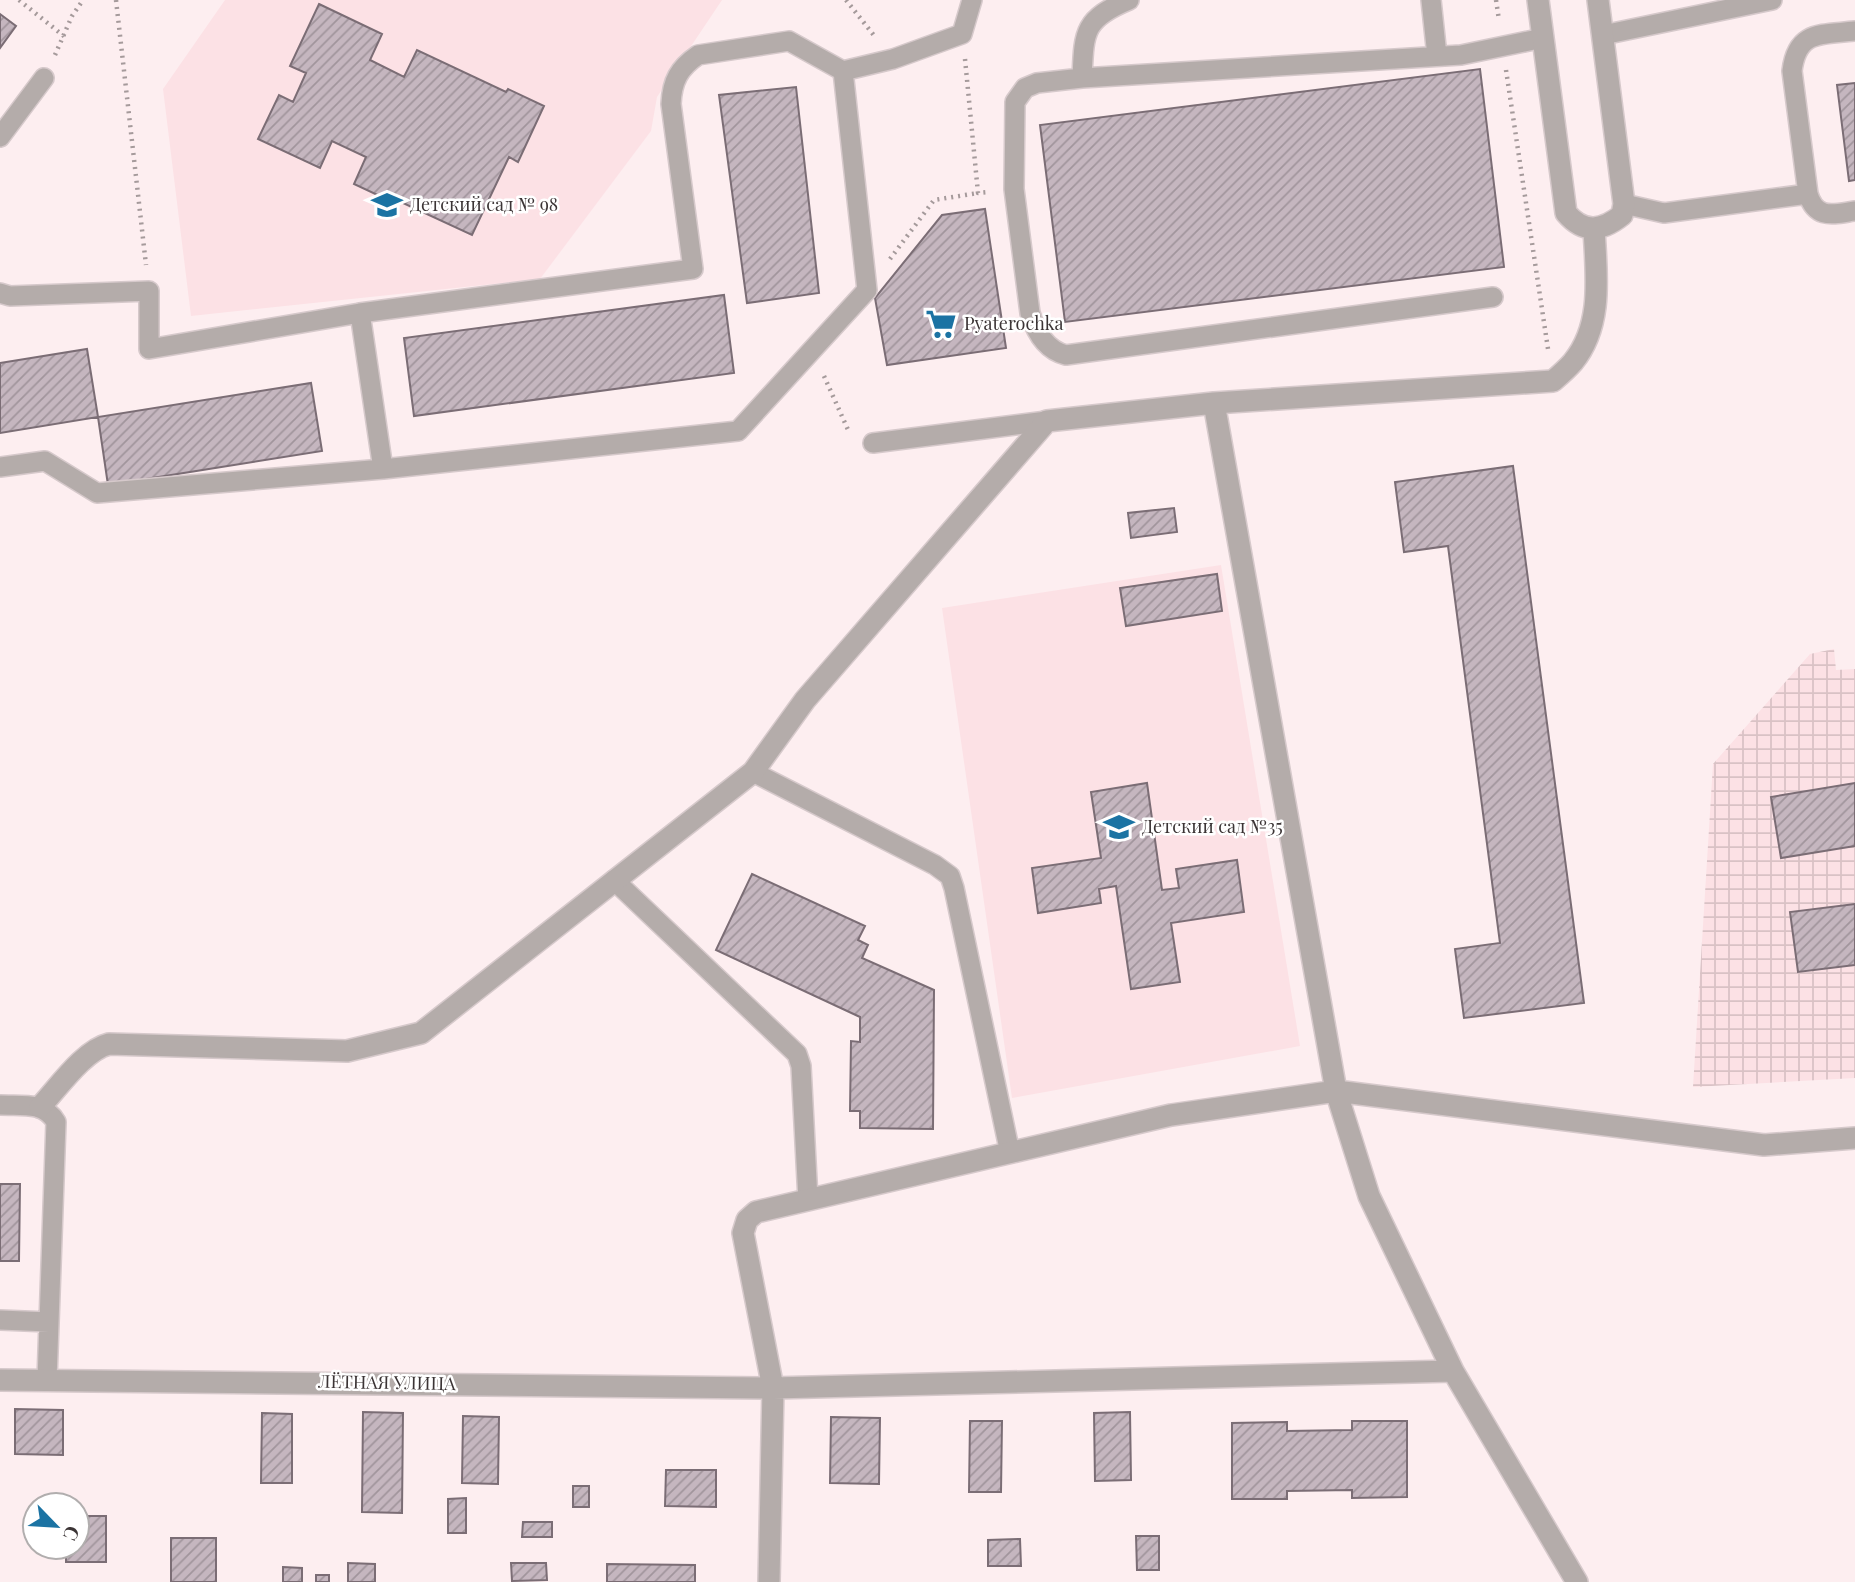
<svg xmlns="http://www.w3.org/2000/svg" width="1855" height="1582" font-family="'Playfair Display',serif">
	<defs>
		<pattern id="industrial-grid" width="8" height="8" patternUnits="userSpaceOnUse" patternTransform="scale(1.75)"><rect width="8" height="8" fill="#fce1e5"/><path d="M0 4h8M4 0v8" fill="none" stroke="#d9c2c5"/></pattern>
		<pattern id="building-hatch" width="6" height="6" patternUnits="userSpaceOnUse" patternTransform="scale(1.75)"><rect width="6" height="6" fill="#c5b6bf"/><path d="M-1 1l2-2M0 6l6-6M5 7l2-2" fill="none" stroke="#a1959c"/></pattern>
	</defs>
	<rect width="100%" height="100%" fill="#fdeef0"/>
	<!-- built -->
	<path fill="#fce1e5" d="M225 0H722L657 97 651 131 540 279 191 316 163 89Z
		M1221 565 1300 1046 1012 1098 942 608Z"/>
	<!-- industrial -->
	<path fill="url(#industrial-grid)" d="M1834 649 1836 670 1855 669V1078L1693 1087 1713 764 1810 654Z"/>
	<!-- building -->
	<path fill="url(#building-hatch)" stroke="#7b6d75" stroke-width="2" d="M319 4 382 34 370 60 404 77 417 50 506 92 508 89 544 106 518 162 509 157 472 235 388 196 386 199 354 184 366 157 332 141 320 168 258 139 279 95 293 102 306 73 290 66Z
		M0 14 16 26 0 48Z
		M1480 69 1504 267 1065 322 1040 125Z
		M1855 83V180L1849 181 1837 85Z
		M796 87 819 293 747 303 719 95Z
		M985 209 1006 348 887 365 875 298 942 215Z
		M724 295 734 373 414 416 404 338Z
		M87 349 98 417 0 433V363Z
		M311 383 322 451 108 485 98 417Z
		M1513 466 1584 1003 1464 1018 1455 949 1500 943 1448 546 1404 552 1395 482Z
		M1174 508 1177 532 1131 538 1128 513Z
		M1217 574 1222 611 1126 626 1120 588Z
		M1147 783 1162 890 1179 888 1176 869 1237 860 1244 912 1171 923 1180 982 1131 989 1116 886 1099 889 1101 903 1038 913 1032 868 1101 858 1091 792Z
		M1855 783V846L1781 858 1771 797Z
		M752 874 865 926 858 940 868 945 862 958 934 990 933 1129 860 1128V1111H850L851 1041 860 1042V1017L716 950Z
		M1855 904V965L1798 972 1790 912Z
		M0 1184H20L19 1261H0Z
		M15 1409 63 1410V1455L15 1454Z
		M363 1412 403 1413 402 1513 362 1512Z
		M1130 1412 1131 1480 1095 1481 1094 1413Z
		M262 1413 292 1414V1483H261Z
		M463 1416 499 1417 498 1484 462 1483Z
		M831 1417 880 1418 879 1484 830 1483Z
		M970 1421H1002L1001 1492H969Z
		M1352 1421H1407V1497L1352 1498V1490L1287 1491V1499H1232V1423L1287 1422V1431L1352 1430Z
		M666 1470H716V1507L665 1506Z
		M573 1486H589V1507H573Z
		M466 1498V1533H448V1499Z
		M77 1516H106V1562H66V1547H77Z
		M523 1522H552V1537H522Z
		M1136 1536H1159V1570H1137Z
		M171 1538H216V1582H171Z
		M1020 1539 1021 1566H988V1540Z
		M348 1563 375 1564V1582H348Z
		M511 1563H546L547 1580 512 1581Z
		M607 1564 695 1565V1582H607Z
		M283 1567 302 1568V1582H283Z
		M316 1575H329V1582H316Z"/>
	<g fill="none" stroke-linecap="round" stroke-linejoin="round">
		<!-- lane casing -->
		<g stroke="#d6c9cb" stroke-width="22">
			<path id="lane" d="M1431 0 1437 56
				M1603 35 1772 0
				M1082 78C1084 32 1083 19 1129 0
				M0 137 44 78
				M1808 194C1816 220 1833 214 1855 211
				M1624 204 1664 213 1808 194 1792 71C1797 30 1821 35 1855 31
				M0 293 10 296 149 291V349L360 313 693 269 671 104C672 81 679 68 698 55L789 41 843 71 893 59 962 34 972 0
				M1493 297 1066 355C1046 350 1036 333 1030 313L1014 189 1015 102 1025 88 1037 83 1082 78 1461 55 1543 38
				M873 443 1047 421
				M0 467 45 461 97 493 383 469 360 313
				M383 469 738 431 867 290 843 71
				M753 772 935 865 950 876 954 888 1010 1153
				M614 880 797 1054 801 1066 808 1200
				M0 1105C21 1106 44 1101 56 1122L47 1380
				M0 1320 49 1322"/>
		</g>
		<!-- street casing -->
		<g stroke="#d6c9cb" stroke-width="24">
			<path id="street" d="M1538 0 1566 213C1584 234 1602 231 1622 215L1624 204 1598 0
				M1214 403 1336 1091 1369 1196 1453 1371 1577 1582
				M40 1107C58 1088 84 1050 109 1044L347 1051 421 1033 753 772 805 700 1047 421 1214 403 1553 381C1560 375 1567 369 1573 362 1604 324 1596 273 1594 228
				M0 1380 773 1388 1453 1371
				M769 1582 773 1388 743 1233 747 1220 756 1212 1171 1115 1336 1091 1764 1145 1855 1138"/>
		</g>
		<!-- path -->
		<path stroke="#a59a9b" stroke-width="4.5" stroke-dasharray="2 5" stroke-linecap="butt" d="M19 0 65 37
			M116 0 146 265
			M846 0 876 38
			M1496 0 1499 20
			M55 55 72 16 83 0
			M965 59 978 193 989 192
			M1506 70 1548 349
			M890 259 934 200 978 193
			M824 376 849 432"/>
		<!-- lane -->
		<use href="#lane" stroke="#b4acaa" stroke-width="19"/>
		<!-- street -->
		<use href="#street" stroke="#b4acaa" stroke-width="21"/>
	</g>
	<!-- icons -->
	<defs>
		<g id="school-bare" transform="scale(2.415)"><path d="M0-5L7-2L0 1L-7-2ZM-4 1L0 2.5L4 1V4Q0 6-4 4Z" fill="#1b73a3" stroke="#fff" stroke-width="2.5" paint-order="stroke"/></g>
		<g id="supermarket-bare" transform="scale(2.415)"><path d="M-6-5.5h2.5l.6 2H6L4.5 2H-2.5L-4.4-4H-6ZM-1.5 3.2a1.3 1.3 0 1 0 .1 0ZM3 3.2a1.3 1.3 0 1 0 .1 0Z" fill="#1b73a3" stroke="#fff" stroke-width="2.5" paint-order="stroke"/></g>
	</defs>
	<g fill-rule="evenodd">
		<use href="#school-bare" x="387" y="205"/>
		<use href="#supermarket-bare" x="941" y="324"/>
		<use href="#school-bare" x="1119" y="827"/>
	</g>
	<g text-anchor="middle" stroke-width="5" stroke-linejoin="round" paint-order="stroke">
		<!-- poi labels -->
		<g font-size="18" fill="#3b3435" stroke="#fff" text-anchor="start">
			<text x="410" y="211">Детский сад № 98</text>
			<text x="964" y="330">Pyaterochka</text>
			<text x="1142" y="833">Детский сад №35</text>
		</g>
		<!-- street labels -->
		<g font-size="18" fill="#3b3435" stroke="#fff">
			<text transform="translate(387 1383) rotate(1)" y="6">ЛЁТНАЯ УЛИЦА</text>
		</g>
	</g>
	<!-- north arrow -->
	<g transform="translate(56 1526) rotate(115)"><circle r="33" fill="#ffffff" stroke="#b1aeae" stroke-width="2"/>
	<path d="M0-5L12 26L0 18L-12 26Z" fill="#1b73a3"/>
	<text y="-10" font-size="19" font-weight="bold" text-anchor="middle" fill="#3b3435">С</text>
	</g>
</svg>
